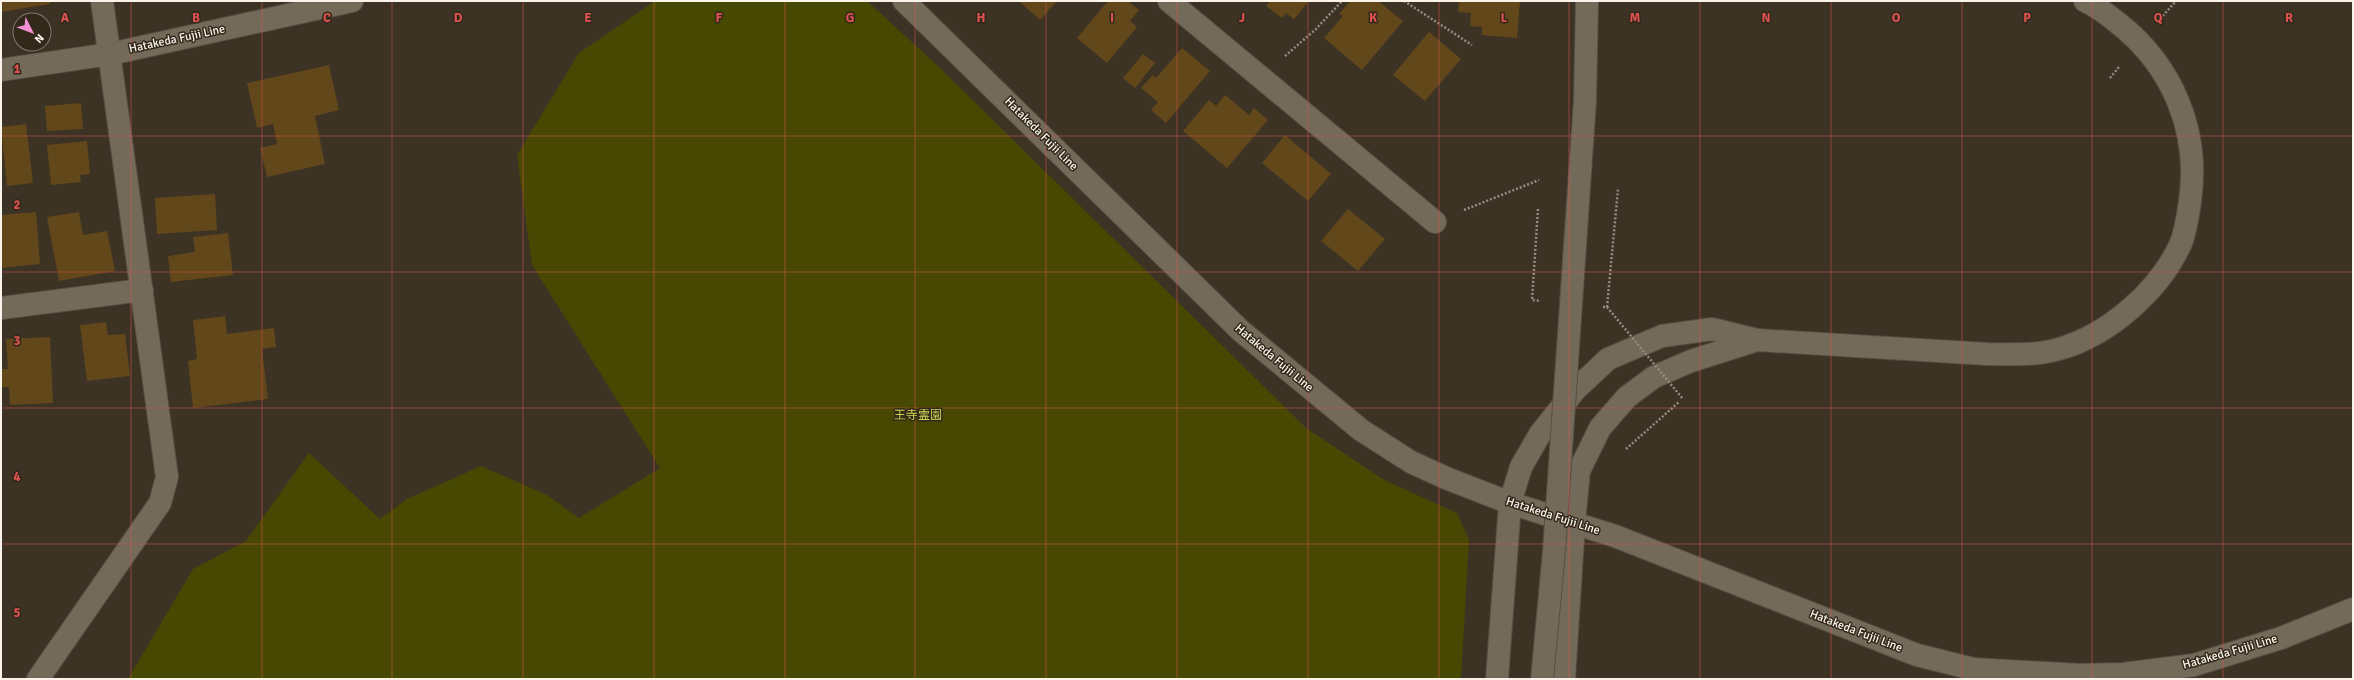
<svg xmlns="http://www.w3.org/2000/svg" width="2354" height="680" viewBox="0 0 2354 680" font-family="Signika,'Noto Sans JP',sans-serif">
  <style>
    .green { fill: #474902 }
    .building { fill: #614719 }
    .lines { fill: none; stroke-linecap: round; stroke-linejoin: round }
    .street-casing { stroke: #574e42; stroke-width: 24 }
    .secondary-casing { stroke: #574e42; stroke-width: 24 }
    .path { stroke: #948d81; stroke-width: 2.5; stroke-dasharray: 2 2; stroke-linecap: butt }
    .street { stroke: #746a5a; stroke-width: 22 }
    .secondary { stroke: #746a5a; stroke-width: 22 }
    .secondary-bridge-casing { stroke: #574e42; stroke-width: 24; stroke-linecap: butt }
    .path-bridge { stroke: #948d81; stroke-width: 2.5; stroke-dasharray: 2 2; stroke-linecap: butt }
    .secondary-bridge { stroke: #746a5a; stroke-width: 22 }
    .grid { fill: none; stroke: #dd514f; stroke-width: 1; stroke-opacity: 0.55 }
    .labels { text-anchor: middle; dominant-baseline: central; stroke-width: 3; stroke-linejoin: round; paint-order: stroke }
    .street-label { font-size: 12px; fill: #faf4eb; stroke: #32291b }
    .park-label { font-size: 12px; fill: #cdd254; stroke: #32291b }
    .grid-label { font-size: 13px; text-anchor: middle; font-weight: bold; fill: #dd514f; stroke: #32291b; stroke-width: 3; stroke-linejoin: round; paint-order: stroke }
  </style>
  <rect width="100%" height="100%" fill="#3c3325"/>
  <polygon class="green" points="655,1 867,1 938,66 1306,428 1384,480 1457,513 1469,540 1461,679 128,679 193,569 246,541 309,453 380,519 407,499 481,466 547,495 579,518 660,468 532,265 517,155 579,53"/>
  <g class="building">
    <polygon points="1,1 50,1 50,4 1,12"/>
    <polygon points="1019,1 1057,1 1040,20"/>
    <polygon points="1108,1 1128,1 1139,10 1130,21 1137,27 1107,63 1077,38"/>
    <polygon points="1270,1 1309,1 1294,19 1286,13 1282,18 1266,6"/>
    <polygon points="1350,1 1378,1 1403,21 1362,70 1324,38 1343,16 1339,14"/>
    <polygon points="1459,1 1520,1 1517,38 1482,35 1482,27 1470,26 1471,13 1458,12"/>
    <polygon points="1429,32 1461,59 1425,101 1393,75"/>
    <polygon points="1182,48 1210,71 1166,123 1151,110 1158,102 1141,88 1153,75 1156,78"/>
    <polygon points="1143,54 1155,63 1135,88 1123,78"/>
    <polygon points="329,65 339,110 315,116 325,164 267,177 260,148 277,144 273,124 257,128 247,83"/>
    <polygon points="1225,95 1249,115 1254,108 1268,120 1227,168 1183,131 1209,100 1216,106"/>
    <polygon points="81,103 83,129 47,131 45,106"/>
    <polygon points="26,124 33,183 7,186 1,127"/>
    <polygon points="1285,135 1331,174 1308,201 1262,163"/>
    <polygon points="87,141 90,174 80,175 81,182 51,185 47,145"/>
    <polygon points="215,194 217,230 157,234 155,198"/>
    <polygon points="1348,209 1385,239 1358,271 1321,241"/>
    <polygon points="36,212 40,264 1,268 1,215"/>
    <polygon points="79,212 83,235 107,231 115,271 59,281 47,217"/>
    <polygon points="228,233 233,275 171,282 168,256 195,252 193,237"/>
    <polygon points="225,316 227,334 274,328 276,347 262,349 268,399 193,408 188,361 197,359 193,320"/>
    <polygon points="106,322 108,335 125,334 130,376 87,381 80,325"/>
    <polygon points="50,337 53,403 10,405 9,387 2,387 1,374 1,369 8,369 6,339"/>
  </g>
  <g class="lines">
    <defs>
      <g id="street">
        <polyline points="1169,1 1435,222"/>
        <polyline points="1,308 142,290"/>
        <polyline points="38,679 160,503 167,477 102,1"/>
      </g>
      <g id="secondary">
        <polyline points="904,1 1241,331 1361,430 1411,462 1446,478 1510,503 1615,536 1917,655 1973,669 2080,675 2123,674 2194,665 2281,638 2353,609"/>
        <polyline points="1,70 110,54 352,1"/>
        <polyline points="1585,100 1587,1"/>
        <path d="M1497 679 1510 503 1521 467 1540 434 1575 390 1608 359 1662 336 1712 329 1757 340 1987 354C2010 354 2036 356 2059 349 2109 335 2160 290 2181 243 2186 230 2188 215 2190 201 2200 132 2173 66 2118 23 2108 15 2097 6 2085 1"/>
        <polyline points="1564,679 1574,522 1579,471 1600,428 1627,397 1654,377 1691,361 1757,340"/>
      </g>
    </defs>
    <use href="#street" class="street-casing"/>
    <use href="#secondary" class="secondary-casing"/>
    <g class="path">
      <polyline points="1404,1 1472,45"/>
      <polyline points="2160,19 2176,1"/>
      <polyline points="1285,56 1315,30 1342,1"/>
      <polyline points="2110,78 2119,67"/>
      <polyline points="1538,209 1532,300 1540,301"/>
      <polyline points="1464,210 1539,180"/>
      <polyline points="1603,307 1607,307 1618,189"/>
      <polyline points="1626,449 1679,402"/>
    </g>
    <use href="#street" class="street"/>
    <use href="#secondary" class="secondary"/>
    <defs>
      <polyline id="secondary-bridge" points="1542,679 1554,551 1585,100"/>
    </defs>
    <use href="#secondary-bridge" class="secondary-bridge-casing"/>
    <polyline class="path-bridge" points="1607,307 1683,399"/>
    <use href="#secondary-bridge" class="secondary-bridge"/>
  </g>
  <path class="grid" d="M131 1V679M262 1V679M392 1V679M523 1V679M654 1V679M785 1V679M915 1V679M1046 1V679M1177 1V679M1308 1V679M1439 1V679M1569 1V679M1700 1V679M1831 1V679M1962 1V679M2092 1V679M2223 1V679M1 136H2353M1 272H2353M1 408H2353M1 544H2353"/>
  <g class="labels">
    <g class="street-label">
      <text transform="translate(177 39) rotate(-12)">Hatakeda Fujii Line</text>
      <text transform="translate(1041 134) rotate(45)">Hatakeda Fujii Line</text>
      <text transform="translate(1274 358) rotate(40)">Hatakeda Fujii Line</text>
      <text transform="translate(1553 516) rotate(18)">Hatakeda Fujii Line</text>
      <text transform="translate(1856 631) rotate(21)">Hatakeda Fujii Line</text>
      <text transform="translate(2230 652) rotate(-16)">Hatakeda Fujii Line</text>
    </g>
    <g class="park-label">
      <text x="918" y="415">王寺霊園</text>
    </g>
  </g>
  <g class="grid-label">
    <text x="65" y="22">A</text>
    <text x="196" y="22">B</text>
    <text x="327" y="22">C</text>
    <text x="458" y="22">D</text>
    <text x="588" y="22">E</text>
    <text x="719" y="22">F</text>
    <text x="850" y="22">G</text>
    <text x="981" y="22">H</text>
    <text x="1112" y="22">I</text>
    <text x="1242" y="22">J</text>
    <text x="1373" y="22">K</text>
    <text x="1504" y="22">L</text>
    <text x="1635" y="22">M</text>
    <text x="1766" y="22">N</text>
    <text x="1896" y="22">O</text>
    <text x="2027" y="22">P</text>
    <text x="2158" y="22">Q</text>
    <text x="2289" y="22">R</text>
    <text x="17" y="73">1</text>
    <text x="17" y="209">2</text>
    <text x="17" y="345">3</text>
    <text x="17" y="481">4</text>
    <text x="17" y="617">5</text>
  </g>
  <rect width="2354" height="680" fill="none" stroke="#faf4eb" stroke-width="4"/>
  <g transform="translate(32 32) rotate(132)"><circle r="19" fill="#32291b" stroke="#827a6e"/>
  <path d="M0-3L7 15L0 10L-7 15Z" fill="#f391d5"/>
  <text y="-6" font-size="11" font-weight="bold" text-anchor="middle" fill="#faf4eb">N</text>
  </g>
</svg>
